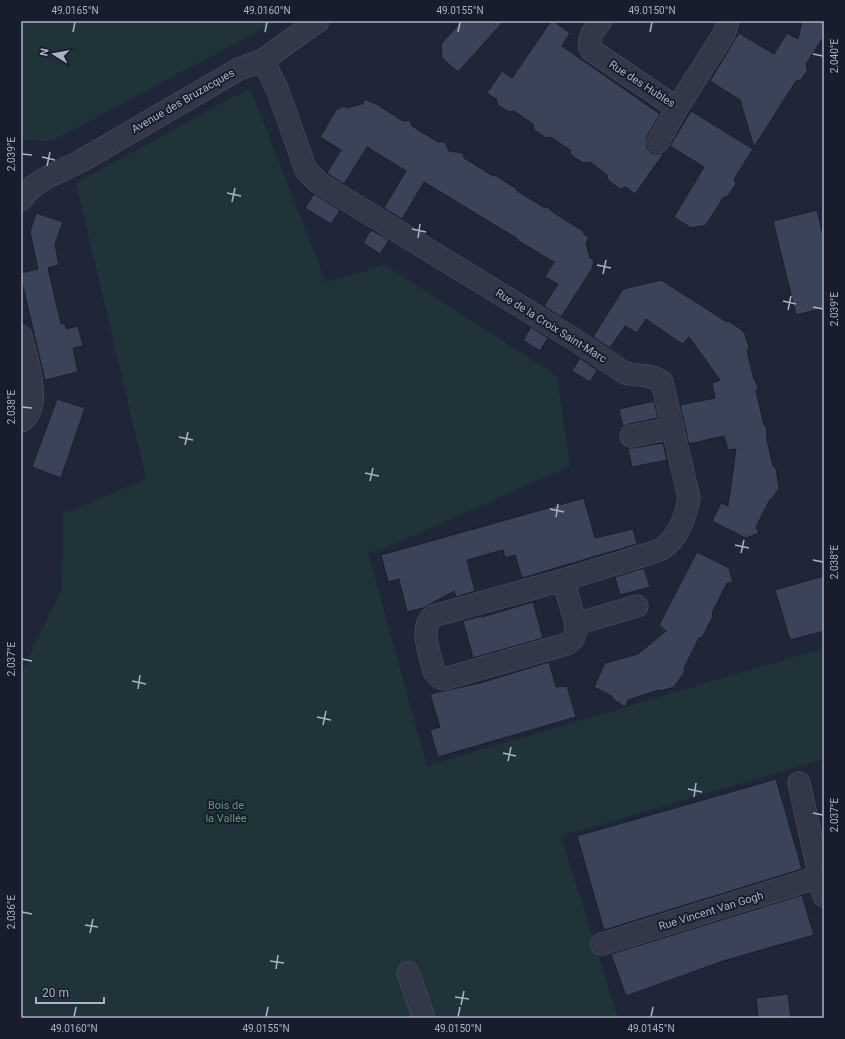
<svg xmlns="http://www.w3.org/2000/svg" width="845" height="1039" viewBox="0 0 845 1039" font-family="Roboto,sans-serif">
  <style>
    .green { fill: #203339 }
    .building { fill: #3a4358; stroke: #191f2f }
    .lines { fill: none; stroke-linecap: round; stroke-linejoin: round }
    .minor-casing { stroke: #4f5566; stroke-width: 23 }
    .minor { stroke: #323848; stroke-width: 22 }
    .ticks { fill: none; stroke: #abb2c5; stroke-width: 1.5 }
    .labels { text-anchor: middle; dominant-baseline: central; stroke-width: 4; stroke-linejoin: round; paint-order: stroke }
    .street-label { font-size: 11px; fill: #abb2c5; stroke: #171d2c }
    .park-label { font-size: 11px; fill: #629775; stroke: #171d2c }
    .neatline { fill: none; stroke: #abb2c5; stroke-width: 1.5 }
    .ticks-label { font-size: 10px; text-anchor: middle; fill: #abb2c5 }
  </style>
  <rect width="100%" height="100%" fill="#1e2638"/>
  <g class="green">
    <polygon points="21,21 277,21 52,141 21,140"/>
    <polygon points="250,88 326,282 385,265 557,376 570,466 388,547 368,553 427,766 824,648 824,759 561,836 618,1018 21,1018 21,673 62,589 63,514 146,479 76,183"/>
  </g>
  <g class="building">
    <polygon points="462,21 504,21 458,72 442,58 441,44"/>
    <polygon points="551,21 553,21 570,33 562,46 660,114 647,136 646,143 647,148 652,153 658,154 664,153 635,194 626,187 620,189 608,180 607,175 590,162 583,163 571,155 570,150 551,137 546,138 534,130 533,124 514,111 509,112 498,105 496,99 487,93 502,71 512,78"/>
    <polygon points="802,21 824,21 824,36 806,64 807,71 801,80 796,81 754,147 740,100 710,81 739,33 774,54 787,33 798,39"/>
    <polygon points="365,99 371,102 373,102 403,121 410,120 412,126 438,142 445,142 449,151 463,153 464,158 493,176 495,175 512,186 516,188 517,191 545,208 547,207 552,211 554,213 583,231 584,234 589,237 586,243 590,258 594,260 592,269 561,317 544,306 558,284 545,277 554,262 517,240 518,239 424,182 402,219 384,208 406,171 367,147 344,184 327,173 341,150 320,137 336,110 344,106 347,108 362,104"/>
    <polygon points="691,111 753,149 734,179 736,184 728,196 723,198 706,225 691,228 674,217 704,167 670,146"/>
    <polygon points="314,194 340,210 331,224 305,208"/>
    <polygon points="817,210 824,240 824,308 796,315 773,221"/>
    <polygon points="36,213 63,222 55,244 59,265 48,268 61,324 65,324 66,329 78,326 83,346 73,348 78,372 45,380 21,278 21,273 38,269 30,232"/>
    <polygon points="371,230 389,240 380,254 363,243"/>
    <polygon points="661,280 727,322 728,321 742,330 745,334 749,348 747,350 754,380 756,382 758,388 756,391 764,425 766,426 767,433 766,436 773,466 776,468 779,488 772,499 770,499 756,527 759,533 746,538 712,521 721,503 728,506 736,449 728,450 724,436 689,444 680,405 715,398 712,383 720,380 689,337 682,344 646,319 637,333 625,326 610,348 593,337 623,289"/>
    <polygon points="531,327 548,338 540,351 523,340"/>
    <polygon points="580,358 597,370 590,382 572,371"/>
    <polygon points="57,399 85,408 61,478 32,467"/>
    <polygon points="654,401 658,418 629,424 623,427 619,409"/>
    <polygon points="663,443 667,460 632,467 628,448 633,448"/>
    <polygon points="584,498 595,538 633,529 637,544 522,578 515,555 505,558 503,550 467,560 475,591 456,597 454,591 423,608 407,612 399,579 388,582 381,555"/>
    <polygon points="697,552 729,568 733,582 727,583 712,613 713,616 702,638 699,638 684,668 685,671 674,687 661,691 659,690 628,700 625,707 613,699 612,696 594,687 605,663 638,654 666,631 659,625"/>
    <polygon points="644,568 650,587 620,595 615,577"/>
    <polygon points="824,576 824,631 790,640 775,590"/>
    <polygon points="533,602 543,638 473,658 463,621 481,616 482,617"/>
    <polygon points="549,662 556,687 567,686 576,717 438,757 430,730 440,727 430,694 480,683"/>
    <polygon points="776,779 802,869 604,930 577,836"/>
    <polygon points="802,895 814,935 723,961 626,996 611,954"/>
    <polygon points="788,994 791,1018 758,1018 756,998"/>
  </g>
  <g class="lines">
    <defs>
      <g id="minor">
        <path d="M601 21C594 30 586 38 591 50L677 108 724 34 728 21"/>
        <path d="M263 60 278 91 306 170 319 183 572 338 625 373C637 376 652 374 662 382L689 498C686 516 678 538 663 548 659 550 655 552 651 553L563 580 433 616C419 628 430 655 434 671 437 676 439 678 444 679L567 644C575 640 576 633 576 624L563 580"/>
        <polyline points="658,142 677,108"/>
        <path d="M21 200C34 179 61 172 81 161 134 130 186 100 239 69L263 60 318 21"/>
        <path d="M21 336C26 356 44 408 21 421"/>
        <polyline points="631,436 673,428"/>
        <polyline points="576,624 637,606"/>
        <polyline points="799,783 824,896"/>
        <polyline points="602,944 819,877"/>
        <polyline points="408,973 424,1018"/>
      </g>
    </defs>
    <use href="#minor" class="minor-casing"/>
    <use href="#minor" class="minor"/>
  </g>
  <path class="ticks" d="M73 32 75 22M265 32 267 22M458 32 460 22M650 32 652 22M813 54 823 56M22 154 32 155M42 157 55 160M47 166 50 152M227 193 241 196M232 202 235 188M412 229 426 232M418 238 420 224M597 265 611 268M603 274 606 260M783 301 796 304M813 307 823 309M788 310 791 296M22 407 32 408M179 437 193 440M185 445 188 432M365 473 379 476M370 481 373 468M550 509 564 512M556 517 558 504M735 545 749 548M741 553 744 540M813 560 823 562M22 659 32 661M132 681 146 684M138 689 140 675M317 717 331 720M323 725 326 711M503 753 516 756M508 761 511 747M688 789 702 792M694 797 696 783M813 813 823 815M22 912 32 914M85 925 98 927M90 933 93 919M270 961 284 963M276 969 278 955M455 997 469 999M461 1005 464 991M74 1017 76 1007M266 1017 268 1007M458 1017 460 1007M651 1017 653 1007"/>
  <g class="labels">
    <g class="street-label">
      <text transform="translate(642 84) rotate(33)">Rue des Hubles</text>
      <text transform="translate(183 101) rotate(-30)">Avenue des Bruzacques</text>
      <text transform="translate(551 326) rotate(32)">Rue de la Croix Saint-Marc</text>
      <text transform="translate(711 911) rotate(-17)">Rue Vincent Van Gogh</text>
    </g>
    <g class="park-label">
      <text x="226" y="805">Bois de<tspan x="226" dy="13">la Vallée</tspan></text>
    </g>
  </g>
  <rect width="845" height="1039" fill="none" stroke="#171d2c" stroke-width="44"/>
  <g transform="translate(54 54) rotate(281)" stroke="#171d2c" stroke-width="3" paint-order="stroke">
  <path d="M0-3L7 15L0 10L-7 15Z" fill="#abb2c5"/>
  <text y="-6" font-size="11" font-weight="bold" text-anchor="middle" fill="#abb2c5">N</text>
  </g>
  <path d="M36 997v6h68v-6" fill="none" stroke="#abb2c5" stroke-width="2"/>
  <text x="42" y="997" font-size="12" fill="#abb2c5" stroke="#171d2c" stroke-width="3" paint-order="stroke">20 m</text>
  <rect x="22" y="22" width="801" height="995" class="neatline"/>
  <g class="ticks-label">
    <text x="75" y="14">49.0165°N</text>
    <text x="267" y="14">49.0160°N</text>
    <text x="460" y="14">49.0155°N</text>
    <text x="652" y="14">49.0150°N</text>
    <text transform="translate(834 56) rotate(-90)" y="4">2.040°E</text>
    <text transform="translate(11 154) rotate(-90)" y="4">2.039°E</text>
    <text transform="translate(834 309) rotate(-90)" y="4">2.039°E</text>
    <text transform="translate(11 407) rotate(-90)" y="4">2.038°E</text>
    <text transform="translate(834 562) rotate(-90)" y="4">2.038°E</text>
    <text transform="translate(11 659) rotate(-90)" y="4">2.037°E</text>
    <text transform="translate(834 815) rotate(-90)" y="4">2.037°E</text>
    <text transform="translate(11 912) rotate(-90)" y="4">2.036°E</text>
    <text x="74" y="1032">49.0160°N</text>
    <text x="266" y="1032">49.0155°N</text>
    <text x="458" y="1032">49.0150°N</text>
    <text x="651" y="1032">49.0145°N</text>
  </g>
</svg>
